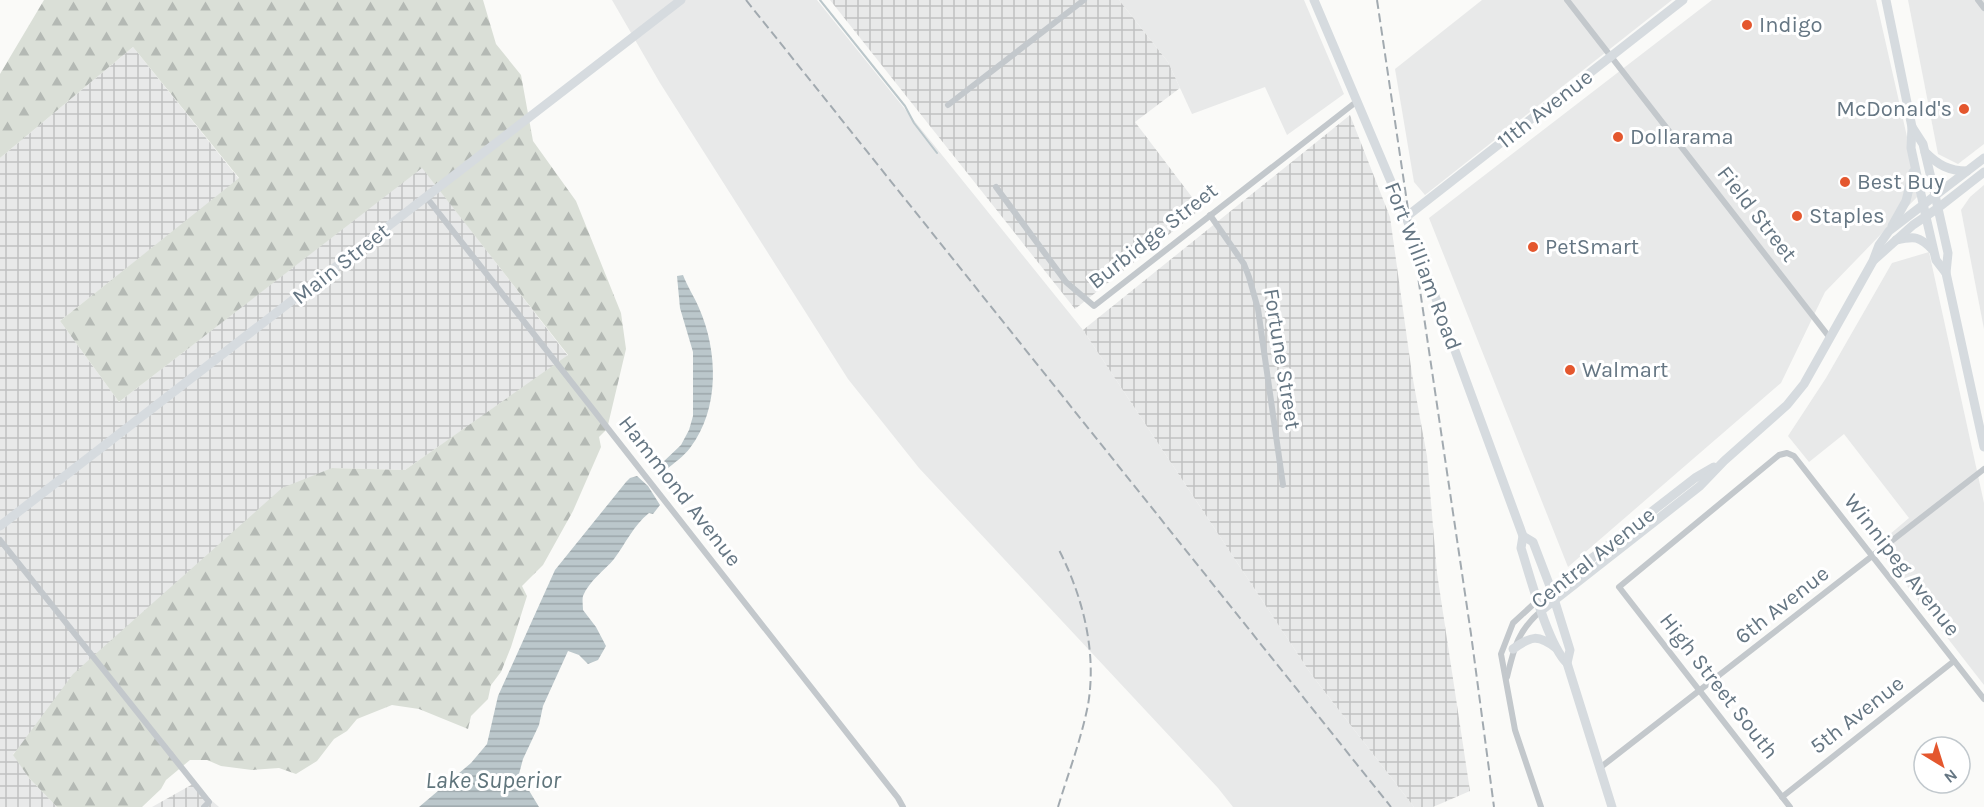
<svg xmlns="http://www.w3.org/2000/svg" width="1984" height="807" viewBox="0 0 1984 807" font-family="Karla,sans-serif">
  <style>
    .built { fill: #e8e9e9 }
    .industrial { fill: url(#industrial-grid) }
    .forest { fill: url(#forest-firs) }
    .water { fill: url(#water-rules) }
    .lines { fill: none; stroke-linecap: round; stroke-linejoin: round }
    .stream { stroke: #bbc7cb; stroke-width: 2 }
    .street { stroke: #c3c8cc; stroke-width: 6 }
    .secondary { stroke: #d6dbdf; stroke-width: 9 }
    .rail { stroke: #a2aab0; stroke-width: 2; stroke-dasharray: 9 4.5; stroke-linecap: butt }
    .poi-dot { fill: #e4572e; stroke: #fff; stroke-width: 2 }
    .labels { text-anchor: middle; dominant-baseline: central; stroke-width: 6; stroke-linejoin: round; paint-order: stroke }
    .poi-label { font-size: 22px; fill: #657683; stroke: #fff; text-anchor: start }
    .street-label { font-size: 22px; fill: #657683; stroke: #fff }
    .water-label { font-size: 24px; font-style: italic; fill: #60757c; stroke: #fff }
  </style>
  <defs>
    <pattern id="industrial-grid" width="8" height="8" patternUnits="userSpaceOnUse" patternTransform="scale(1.5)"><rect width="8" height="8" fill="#e8e9e9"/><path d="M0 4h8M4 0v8" fill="none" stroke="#c0c1c2"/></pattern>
    <pattern id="forest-firs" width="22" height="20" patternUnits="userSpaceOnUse" patternTransform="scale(1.5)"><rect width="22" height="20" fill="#dadfd7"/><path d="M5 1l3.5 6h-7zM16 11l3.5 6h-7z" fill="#b4b9b4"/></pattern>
    <pattern id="water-rules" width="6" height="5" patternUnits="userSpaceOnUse" patternTransform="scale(1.5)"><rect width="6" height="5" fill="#bbc7cb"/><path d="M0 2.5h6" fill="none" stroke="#9ca6aa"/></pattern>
  </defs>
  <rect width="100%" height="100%" fill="#fafaf8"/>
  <g class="built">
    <polygon points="612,0 817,0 1083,330 1311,674 1414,807 1233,807 1218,788 919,468 848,379 660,83"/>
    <polygon points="1119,0 1304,0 1344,94 1287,135 1265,87 1192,114 1168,62"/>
    <polygon points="1482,0 1672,0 1425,195 1414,182 1395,69"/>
    <polygon points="1712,0 1876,0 1920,194 1825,292 1781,383 1568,567 1429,218"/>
    <polygon points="1908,0 1984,0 1984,144 1958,164 1938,154"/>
    <polygon points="1984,185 1984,329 1961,210 1970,197"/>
    <polygon points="1929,252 1984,503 1984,685 1876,546 1909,518 1844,434 1809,462 1788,436 1826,378 1892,263"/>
  </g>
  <g class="industrial">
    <polygon points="830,0 1119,0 1168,62 1180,88 1135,122 1201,209 1075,309"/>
    <polygon points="133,47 239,179 60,321 119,402 422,167 568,356 405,470 332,468 13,754 29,778 57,807 0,807 0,158"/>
    <polygon points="1350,115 1390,217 1412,374 1427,456 1437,573 1470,791 1433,807 1414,807 1311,674 1083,330"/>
    <polygon points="193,784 219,807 152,807"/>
  </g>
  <polygon class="forest" points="44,0 483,0 496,44 521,75 533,141 576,201 621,313 626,349 607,429 599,437 601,447 573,511 543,565 522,586 527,596 511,647 501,672 491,685 488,699 471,716 468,729 419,709 392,705 357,719 347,731 334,739 317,761 296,774 279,768 252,770 221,766 207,760 190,760 166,780 161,789 142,807 57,807 29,778 13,755 73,674 282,488 332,468 405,470 568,355 422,168 119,402 60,321 239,178 133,47 0,158 0,74"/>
  <g class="water">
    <path d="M683 275C687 286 694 296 699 308 718 351 720 409 690 448 684 456 674 463 666 470L662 463 681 445 689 430 693 416V352L680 308 677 276Z"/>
    <path d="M637 476 648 486 660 505 653 514 649 513C633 526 626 543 614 559 605 570 589 581 583 596 582 599 583 606 583 610L596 627 606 646 598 660 588 664 579 655 568 651 543 706 539 725 523 759 519 774 539 807H419L471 763 487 744 498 696 555 570 626 482 630 478Z"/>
  </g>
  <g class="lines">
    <polyline class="stream" points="820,0 905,106 914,123 937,153"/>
    <g class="street">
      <polyline points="1567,0 1830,338"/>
      <polyline points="1978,0 1984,8"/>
      <polyline points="948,105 1084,0"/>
      <polyline points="996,187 1066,282 1094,306 1356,102"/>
      <polyline points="427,198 898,798 903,807"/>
      <polyline points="1210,215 1244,264 1249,277 1258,309 1283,485"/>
      <polyline points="0,540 209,802 204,807"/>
      <polyline points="1538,600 1513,623 1501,654 1515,730 1541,807"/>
      <path d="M1507 677C1514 648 1518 630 1542 610"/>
      <polyline points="1601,767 1984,469"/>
      <polyline points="1782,797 1954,661"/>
      <polyline points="1790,807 1619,587 1779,455 1787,453 1794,456 1984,699"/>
    </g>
    <g class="secondary">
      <path d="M1314 0 1406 217 1523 536 1521 548C1530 576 1548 645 1567 663L1612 807"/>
      <polyline points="1886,0 1912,127 1911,148 1926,217 1936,260 1946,273"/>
      <polyline points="1912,127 1923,144 1935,195 1948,253 1946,273 1984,447"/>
      <path d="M1925 152C1938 165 1949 171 1967 171"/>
      <polyline points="1406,217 1683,0"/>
      <polyline points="1892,226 1906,201 1913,172"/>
      <path d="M1896 240C1915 236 1919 236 1933 250"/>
      <polyline points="1874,260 1913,225 1938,208 1984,172"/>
      <polyline points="0,526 681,0"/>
      <polyline points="1523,536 1533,542 1551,589 1570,650 1567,663"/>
      <polyline points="1538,600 1695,478 1714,467"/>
      <polyline points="1542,610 1700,486 1724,461 1787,405 1804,384 1873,261 1879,245 1889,231 1984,158"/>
      <path d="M1513 649C1531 636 1538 634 1556 648"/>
    </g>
    <g class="rail">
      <polyline points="746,0 1391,807"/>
      <polyline points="1377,0 1471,634 1494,807"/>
      <path d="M1058 807C1068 774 1081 740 1088 705 1097 652 1083 597 1059 550"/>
    </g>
  </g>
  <g class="poi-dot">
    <circle cx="1747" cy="25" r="6"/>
    <circle cx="1964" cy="109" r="6"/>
    <circle cx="1618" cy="137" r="6"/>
    <circle cx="1845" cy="182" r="6"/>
    <circle cx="1797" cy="216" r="6"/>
    <circle cx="1533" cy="247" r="6"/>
    <circle cx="1570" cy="370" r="6"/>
  </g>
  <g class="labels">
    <g class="poi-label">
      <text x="1759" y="25">Indigo</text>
      <text x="1952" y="109" text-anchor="end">McDonald's</text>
      <text x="1630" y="137">Dollarama</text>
      <text x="1857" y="182">Best Buy</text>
      <text x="1809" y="216">Staples</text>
      <text x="1545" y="247">PetSmart</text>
      <text x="1582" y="370">Walmart</text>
    </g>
    <g class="street-label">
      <text transform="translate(1545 109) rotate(-38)">11th Avenue</text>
      <text transform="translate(1757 214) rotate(52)">Field Street</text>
      <text transform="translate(1153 236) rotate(-38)">Burbidge Street</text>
      <text transform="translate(341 264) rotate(-38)">Main Street</text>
      <text transform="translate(1423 266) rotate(69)">Fort William Road</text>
      <text transform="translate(1282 359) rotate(81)">Fortune Street</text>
      <text transform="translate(680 491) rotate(52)">Hammond Avenue</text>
      <text transform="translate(1593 558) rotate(-38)">Central Avenue</text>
      <text transform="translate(1902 565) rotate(52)">Winnipeg Avenue</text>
      <text transform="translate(1782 605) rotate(-38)">6th Avenue</text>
      <text transform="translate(1719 686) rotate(52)">High Street South</text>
      <text transform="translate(1857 715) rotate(-38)">5th Avenue</text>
    </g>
    <g class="water-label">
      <text x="493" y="780">Lake Superior</text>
    </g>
  </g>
  <g transform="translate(1942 765) rotate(142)"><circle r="28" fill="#ffffff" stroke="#c1c8cd" stroke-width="1.5"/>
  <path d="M0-4.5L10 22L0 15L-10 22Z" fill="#e4572e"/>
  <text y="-9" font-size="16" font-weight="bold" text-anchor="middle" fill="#657683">N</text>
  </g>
</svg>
